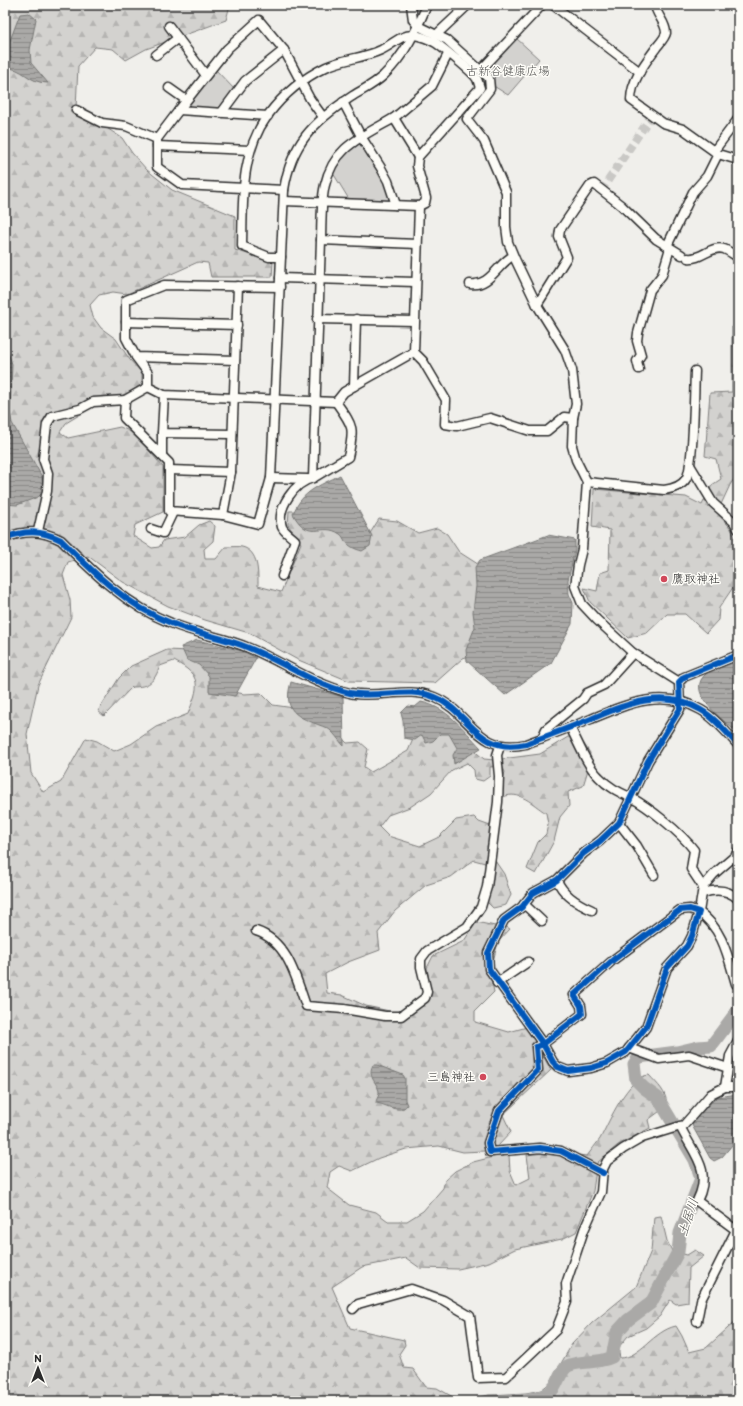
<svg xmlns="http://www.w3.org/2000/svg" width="743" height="1406" viewBox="0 0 743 1406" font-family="Itim,'Klee One',sans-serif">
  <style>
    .forest { fill: url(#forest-firs); stroke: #7f7e7d }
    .park { fill: #d3d2cf; stroke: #7f7e7d }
    .water { fill: url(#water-rules); stroke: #777775 }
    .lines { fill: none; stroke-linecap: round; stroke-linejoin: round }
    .river { stroke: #aaa9a7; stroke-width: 13 }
    .minor-tunnel { stroke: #c9c8c5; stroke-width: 8; stroke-dasharray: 8 4; stroke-linecap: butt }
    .minor-casing { stroke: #2b2b2b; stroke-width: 11 }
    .minor { stroke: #fdfcf7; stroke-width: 8 }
    .cycleway-casing { stroke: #fdfcf7; stroke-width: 8 }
    .cycleway { stroke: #0057b8; stroke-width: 6 }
    .poi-dot { fill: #d1495b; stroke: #fdfcf7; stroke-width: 1.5 }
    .labels { text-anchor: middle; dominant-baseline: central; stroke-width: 3; stroke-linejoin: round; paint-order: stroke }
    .park-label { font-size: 12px; fill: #555554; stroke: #fdfcf7 }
    .poi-label { font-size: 12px; fill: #2b2b2b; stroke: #fdfcf7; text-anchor: start }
    .water-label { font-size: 13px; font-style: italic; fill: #575756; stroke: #fdfcf7 }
  </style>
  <defs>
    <pattern id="forest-firs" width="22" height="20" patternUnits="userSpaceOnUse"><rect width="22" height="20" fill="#d3d2cf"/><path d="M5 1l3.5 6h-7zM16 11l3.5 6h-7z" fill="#b5b4b2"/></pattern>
    <pattern id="water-rules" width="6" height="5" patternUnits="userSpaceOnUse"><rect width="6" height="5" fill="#aaa9a7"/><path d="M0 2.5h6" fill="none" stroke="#8b8a88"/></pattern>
  </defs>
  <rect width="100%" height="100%" fill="#f0efeb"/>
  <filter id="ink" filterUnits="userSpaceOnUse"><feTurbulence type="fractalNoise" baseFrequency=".025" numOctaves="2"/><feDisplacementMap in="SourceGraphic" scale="8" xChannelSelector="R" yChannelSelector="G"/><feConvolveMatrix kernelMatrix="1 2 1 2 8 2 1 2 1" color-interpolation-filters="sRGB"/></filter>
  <g filter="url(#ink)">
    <g class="forest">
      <path d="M5 5H230L226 20 146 49 126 60 113 49 95 47 78 66 76 108 122 138 132 153 147 170 172 190 235 216V250L273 262 272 277H211L208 263 198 262 127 294 113 292 99 295 90 305 93 317 101 328 116 339 130 360 142 373V384L124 396 109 397 66 423 60 432 68 438 120 427 134 433 163 467V512L135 525 133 536 152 548 159 547 164 540 185 537 199 525 209 521 215 526 213 541 204 549 205 559H216L226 547C231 547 237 546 242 547 259 551 258 573 258 586L281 592 301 543 288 525 289 511H300L364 543 379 519 397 521 418 533 437 528 447 534 459 552 484 568 478 653 463 658 435 683 349 681 296 659 249 633 205 620 168 606 123 582 88 556 68 562 63 575 70 600 71 617 38 685 27 734 31 773 43 792 61 782 86 738 97 741 114 751 131 744 156 727 188 714C199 686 203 676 174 661L160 666C154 682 149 687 132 687L104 716 98 711 119 678 131 666 167 650 189 651 214 676 216 688 244 694 261 693 273 705 294 708 331 727 347 743 360 742 368 749 364 767 371 772 408 751 414 737 439 730 451 731 484 759 494 760 540 754 568 737 580 738 590 753 587 773 583 786 568 792 569 806 560 817 554 841 536 874 527 869 538 842 546 834 548 824 546 813C532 804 520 790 503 797L500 788 505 772 502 766 490 767V776L483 781 475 779 474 770 467 763 452 770 431 793 410 807 388 815 379 827 388 836 420 846 439 837 456 820 474 817 479 822 493 827 489 852 504 874 511 895 506 905 493 908 486 901 493 879 485 863 474 860 451 877 426 885 395 911 378 933 380 950 348 962 325 974 327 993 342 995 366 1006 408 1015 431 993 427 968 433 956 464 941 476 922 495 926 504 925 510 929 498 942 490 973 494 992 475 1011V1022L509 1032 527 1027 551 1070 503 1115 511 1132 498 1146 484 1151 463 1152 439 1146 406 1149 379 1158 352 1171 339 1166 330 1172 327 1188 349 1205 376 1212 388 1221H407L423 1211 443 1188 445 1180 455 1171 473 1162 501 1155H509L510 1171 516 1185 530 1178 527 1155 551 1152 587 1156C591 1150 596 1145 600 1139 609 1122 628 1076 649 1075 658 1085 667 1092 667 1106L648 1120 650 1128 618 1145 597 1163 593 1191 576 1232 562 1239 515 1249 489 1262 458 1269 420 1268 406 1258 362 1267 332 1287 350 1328 404 1340 405 1345 399 1354 404 1368 413 1369 426 1387 437 1388 460 1401H5Z"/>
      <polygon points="732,327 738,327 738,473 730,485 717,513 730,527 738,543 738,580 719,608 718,620 706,633 685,614 667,614 647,633 628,638 590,602 584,588 597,591 600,573 609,570 610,530 592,527 594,489 686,497 702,505 712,485 721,479 716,459 705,456 710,393 732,392"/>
      <path d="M661 1216 667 1241 672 1251 687 1255 695 1250 704 1256 689 1268 688 1302 676 1304 670 1300 660 1316 646 1328 628 1336 618 1348 620 1358C640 1358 653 1331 676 1326L682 1336 689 1352 706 1348 738 1319V1401H465L489 1395 526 1393 541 1390 550 1383 572 1344 592 1323 636 1287 651 1251 654 1217Z"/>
    </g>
    <g class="park">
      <polygon points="516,38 539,59 508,95 492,85 485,70"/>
      <polygon points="214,68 236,91 220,110 188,107 187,104"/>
      <path d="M362 142 384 178 393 202 350 201 333 173C339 158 348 151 362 142Z"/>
    </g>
    <g class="water">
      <path d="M29 13 36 19 30 50 31 63 48 83C27 83 24 67 5 68V46L9 43 20 14Z"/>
      <polygon points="5,344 12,364 10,412 12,423 42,477 43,488 42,493 38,497 17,505 5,504"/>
      <path d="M340 475 372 536 370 546 362 551C355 549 350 547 345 541 344 539 342 535 340 534 321 521 310 544 293 514 302 491 319 486 340 475Z"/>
      <polygon points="548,535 575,540 575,550 568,580 569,594 573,603 572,624 551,663 505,695 467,661 466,650 475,627 473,612 476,586 475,567 480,560"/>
      <polygon points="197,640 243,651 256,658 235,696 209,692 209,676 199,665 187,660 181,647"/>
      <path d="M738 658V731L733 729C720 717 684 691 707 673 716 667 728 663 738 658Z"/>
      <path d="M291 682 343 697 344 746C339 741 333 731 327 728 302 718 281 715 291 682Z"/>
      <path d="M421 702C447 707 463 729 481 748L454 764 453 755 457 748 449 734H440L433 741 426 743 422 735 415 740 404 738 403 721 401 713 408 706 415 707Z"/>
      <path d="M373 1065H377L403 1075 405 1078V1100L407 1105C400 1115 386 1104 376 1103 376 1099 378 1098 379 1094 380 1084 366 1078 373 1065Z"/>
      <polygon points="738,1094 738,1138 722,1157 714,1161 710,1158 694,1129 692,1125 693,1120 717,1097"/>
    </g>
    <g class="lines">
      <path class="river" d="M489 1401C505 1401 545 1402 554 1388 559 1381 561 1368 570 1365 584 1360 598 1364 612 1357L617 1332 628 1320 651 1303 678 1252 680 1233 701 1178 695 1160 658 1098 644 1088 636 1080 634 1064 639 1057 677 1052 698 1047 711 1046 738 1010"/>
      <polyline class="minor-tunnel" points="601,191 652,115"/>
      <defs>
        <g id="minor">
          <polyline points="411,5 413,20 418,26 447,40 489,78 490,89 467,119 484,141 506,192 506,227 508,242 515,259 537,305 565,350 572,370 576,404 573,418 572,446 576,460 587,482 582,549 578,565 575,586 582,604 597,620 633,653 679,682"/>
          <polyline points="553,5 640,72"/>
          <path d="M655 5C656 15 666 22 666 33 665 38 659 44 656 48 645 63 631 81 631 100L663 123 683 129 718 154 738 160"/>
          <polyline points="731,5 738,10"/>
          <polyline points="169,26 205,74"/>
          <polyline points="436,35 468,5"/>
          <polyline points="156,55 178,38"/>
          <polyline points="481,70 542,5"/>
          <polyline points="169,88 186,100"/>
          <polyline points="343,102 362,138 381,168 388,181 396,205"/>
          <polyline points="76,110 102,123 126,126 157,139"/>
          <polyline points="179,110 157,139 157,167 182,185 284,190"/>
          <polyline points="222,112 245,81 284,50 310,99 323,117"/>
          <polyline points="268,116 179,110 227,49 259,20 284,50"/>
          <path d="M394 118C379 127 359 136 345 149 319 173 322 208 321 240L417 244"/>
          <polyline points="157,146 250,150"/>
          <polyline points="714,151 738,119"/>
          <polyline points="418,157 394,118 432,86 448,54"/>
          <polyline points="419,206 414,352 423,361 446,400 445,424 457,426 490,418 530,431 547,431 564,417 573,418"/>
          <polyline points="667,246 693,192 707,176 718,154"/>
          <path d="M281 257H269L242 246C243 201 240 153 268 115 283 95 303 78 326 67 343 59 364 58 381 50 392 45 400 35 413 35 419 35 431 40 436 43 443 48 474 73 477 79 478 81 479 85 480 88L418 157 417 166 426 198 425 203 419 206 284 201"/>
          <path d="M688 258C701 260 711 245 724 249 729 251 734 255 738 257"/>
          <polyline points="280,278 415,282"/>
          <path d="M470 284C490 287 498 263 513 256"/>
          <polyline points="537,305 567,257 559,237 560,230 590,186 594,184 622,206 656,239 682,255"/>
          <polyline points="317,319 414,321"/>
          <polyline points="126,322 237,325"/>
          <polyline points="136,357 148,373 148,387 164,395 336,402 344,392 354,386 414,352"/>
          <polyline points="235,360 136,357 126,338 126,300 164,285 280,287"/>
          <polyline points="639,369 637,361 641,355 637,341 638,333 650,290 662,275 670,248"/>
          <polyline points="354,386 356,319"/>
          <polyline points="164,395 162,433 232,434"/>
          <path d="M125 400 124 418 169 463V511L223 515 258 524 271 478 284 190C291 144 313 122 351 97 362 90 375 84 384 75 405 55 416 31 427 5"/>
          <polyline points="162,455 162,433"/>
          <polyline points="690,465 713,503 734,522 738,529"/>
          <polyline points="169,470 231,472 238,286"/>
          <polyline points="271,478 307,479"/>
          <polyline points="313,478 321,240"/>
          <path d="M587 482 664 490C671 489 681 487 686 479 694 466 694 391 695 371"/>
          <polyline points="223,515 231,472"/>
          <polyline points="151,529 163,533 173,512"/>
          <polyline points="38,531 47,491 48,473 43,459 47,424 52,416 80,409 93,402 125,400 148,387"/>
          <path d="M5 538C25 530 41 530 61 540 94 573 127 606 171 623 196 634 223 637 249 648 283 662 313 684 350 693 378 699 408 686 434 697 471 712 476 755 526 744 547 736 569 728 591 719 627 704 663 688 701 710 715 718 727 733 738 745"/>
          <path d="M282 576 295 540C291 536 284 532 282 527 276 508 295 482 313 478L348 457C355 427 353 426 336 402"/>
          <path d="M570 727C579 744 586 764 599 777 608 787 619 792 630 797 649 807 681 833 694 850L691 869 703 887 699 912C723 929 728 957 736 984L738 985"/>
          <polyline points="542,738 546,729 583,699 587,693 604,685 633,653"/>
          <polyline points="619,823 637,846 654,875"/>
          <path d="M557 880C563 895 578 904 592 910"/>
          <polyline points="703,887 714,874 735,856 738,851"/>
          <path d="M703 893C715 889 728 889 738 899"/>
          <polyline points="524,904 542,921"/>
          <path d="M256 931C287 941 296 977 306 1006L344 1009 385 1016H401L425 998 427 992 421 967V959L427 951 467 927 481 907 487 887 498 802 499 776 497 755 500 746"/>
          <polyline points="497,983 528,962"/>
          <polyline points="629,1048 659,1059 689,1055 728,1068"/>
          <polyline points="725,1087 730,1056 738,1041"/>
          <path d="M680 1126C693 1154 713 1169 697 1201L736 1230 738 1228"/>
          <polyline points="603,1173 561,1151 540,1148 490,1152 488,1143 499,1111 538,1070 536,1047 543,1044 553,1062 558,1067 568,1071 591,1068 607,1063 626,1052 646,1027 667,968 687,946 692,936 699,912 690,909 680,910 613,960 574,995 581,1006 582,1014 543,1044 489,969 488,953 504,920 522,907 533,893 557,880 584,853 600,841 619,823 648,761 680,709 679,682 684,677 738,655"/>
          <polyline points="353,1309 358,1304 411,1289 443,1300 470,1316 478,1378 506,1377 556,1330 567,1302 566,1284 584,1230 601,1192 603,1169 607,1161 623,1149 642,1138 684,1125 711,1094 725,1087 738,1087"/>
          <polyline points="697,1321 701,1300 736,1230"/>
        </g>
      </defs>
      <use href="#minor" class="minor-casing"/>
      <use href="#minor" class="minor"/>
      <defs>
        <g id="cycleway">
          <path d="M5 538C25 530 41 530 61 540 94 573 127 606 171 623 196 634 223 637 249 648 283 662 313 684 350 693 378 699 408 686 434 697 471 712 476 755 526 744 547 736 569 728 591 719 627 704 663 688 701 710 715 718 727 733 738 745"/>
          <polyline points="603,1173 561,1151 540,1148 490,1152 488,1143 499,1111 538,1070 536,1047 543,1044 553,1062 558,1067 568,1071 591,1068 607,1063 626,1052 646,1027 667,968 687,946 692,936 699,912 690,909 680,910 613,960 574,995 581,1006 582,1014 543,1044 489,969 488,953 504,920 522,907 533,893 557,880 584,853 600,841 619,823 648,761 680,709 679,682 684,677 738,655"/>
        </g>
      </defs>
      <use href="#cycleway" class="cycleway-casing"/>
      <use href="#cycleway" class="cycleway"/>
    </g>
  </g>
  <g class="poi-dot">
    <circle cx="664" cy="579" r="4"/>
    <circle cx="483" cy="1077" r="4"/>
  </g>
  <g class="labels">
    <g class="park-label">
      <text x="508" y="71">古新谷健康広場</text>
    </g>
    <g class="poi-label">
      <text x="672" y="579">鷹取神社</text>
      <text x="475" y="1077" text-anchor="end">三島神社</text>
    </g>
    <g class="water-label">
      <text transform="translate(688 1217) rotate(-72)">土居川</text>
    </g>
  </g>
  <rect width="743" height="1406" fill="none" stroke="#fdfcf7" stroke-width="20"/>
  <rect x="10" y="10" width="723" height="1386" fill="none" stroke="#2b2b2b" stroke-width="1.5" filter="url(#ink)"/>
  <g transform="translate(38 1368)" stroke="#fdfcf7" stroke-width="3" paint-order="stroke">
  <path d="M0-3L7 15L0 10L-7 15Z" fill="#2b2b2b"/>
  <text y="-6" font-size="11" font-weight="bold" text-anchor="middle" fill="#2b2b2b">N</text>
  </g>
</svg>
